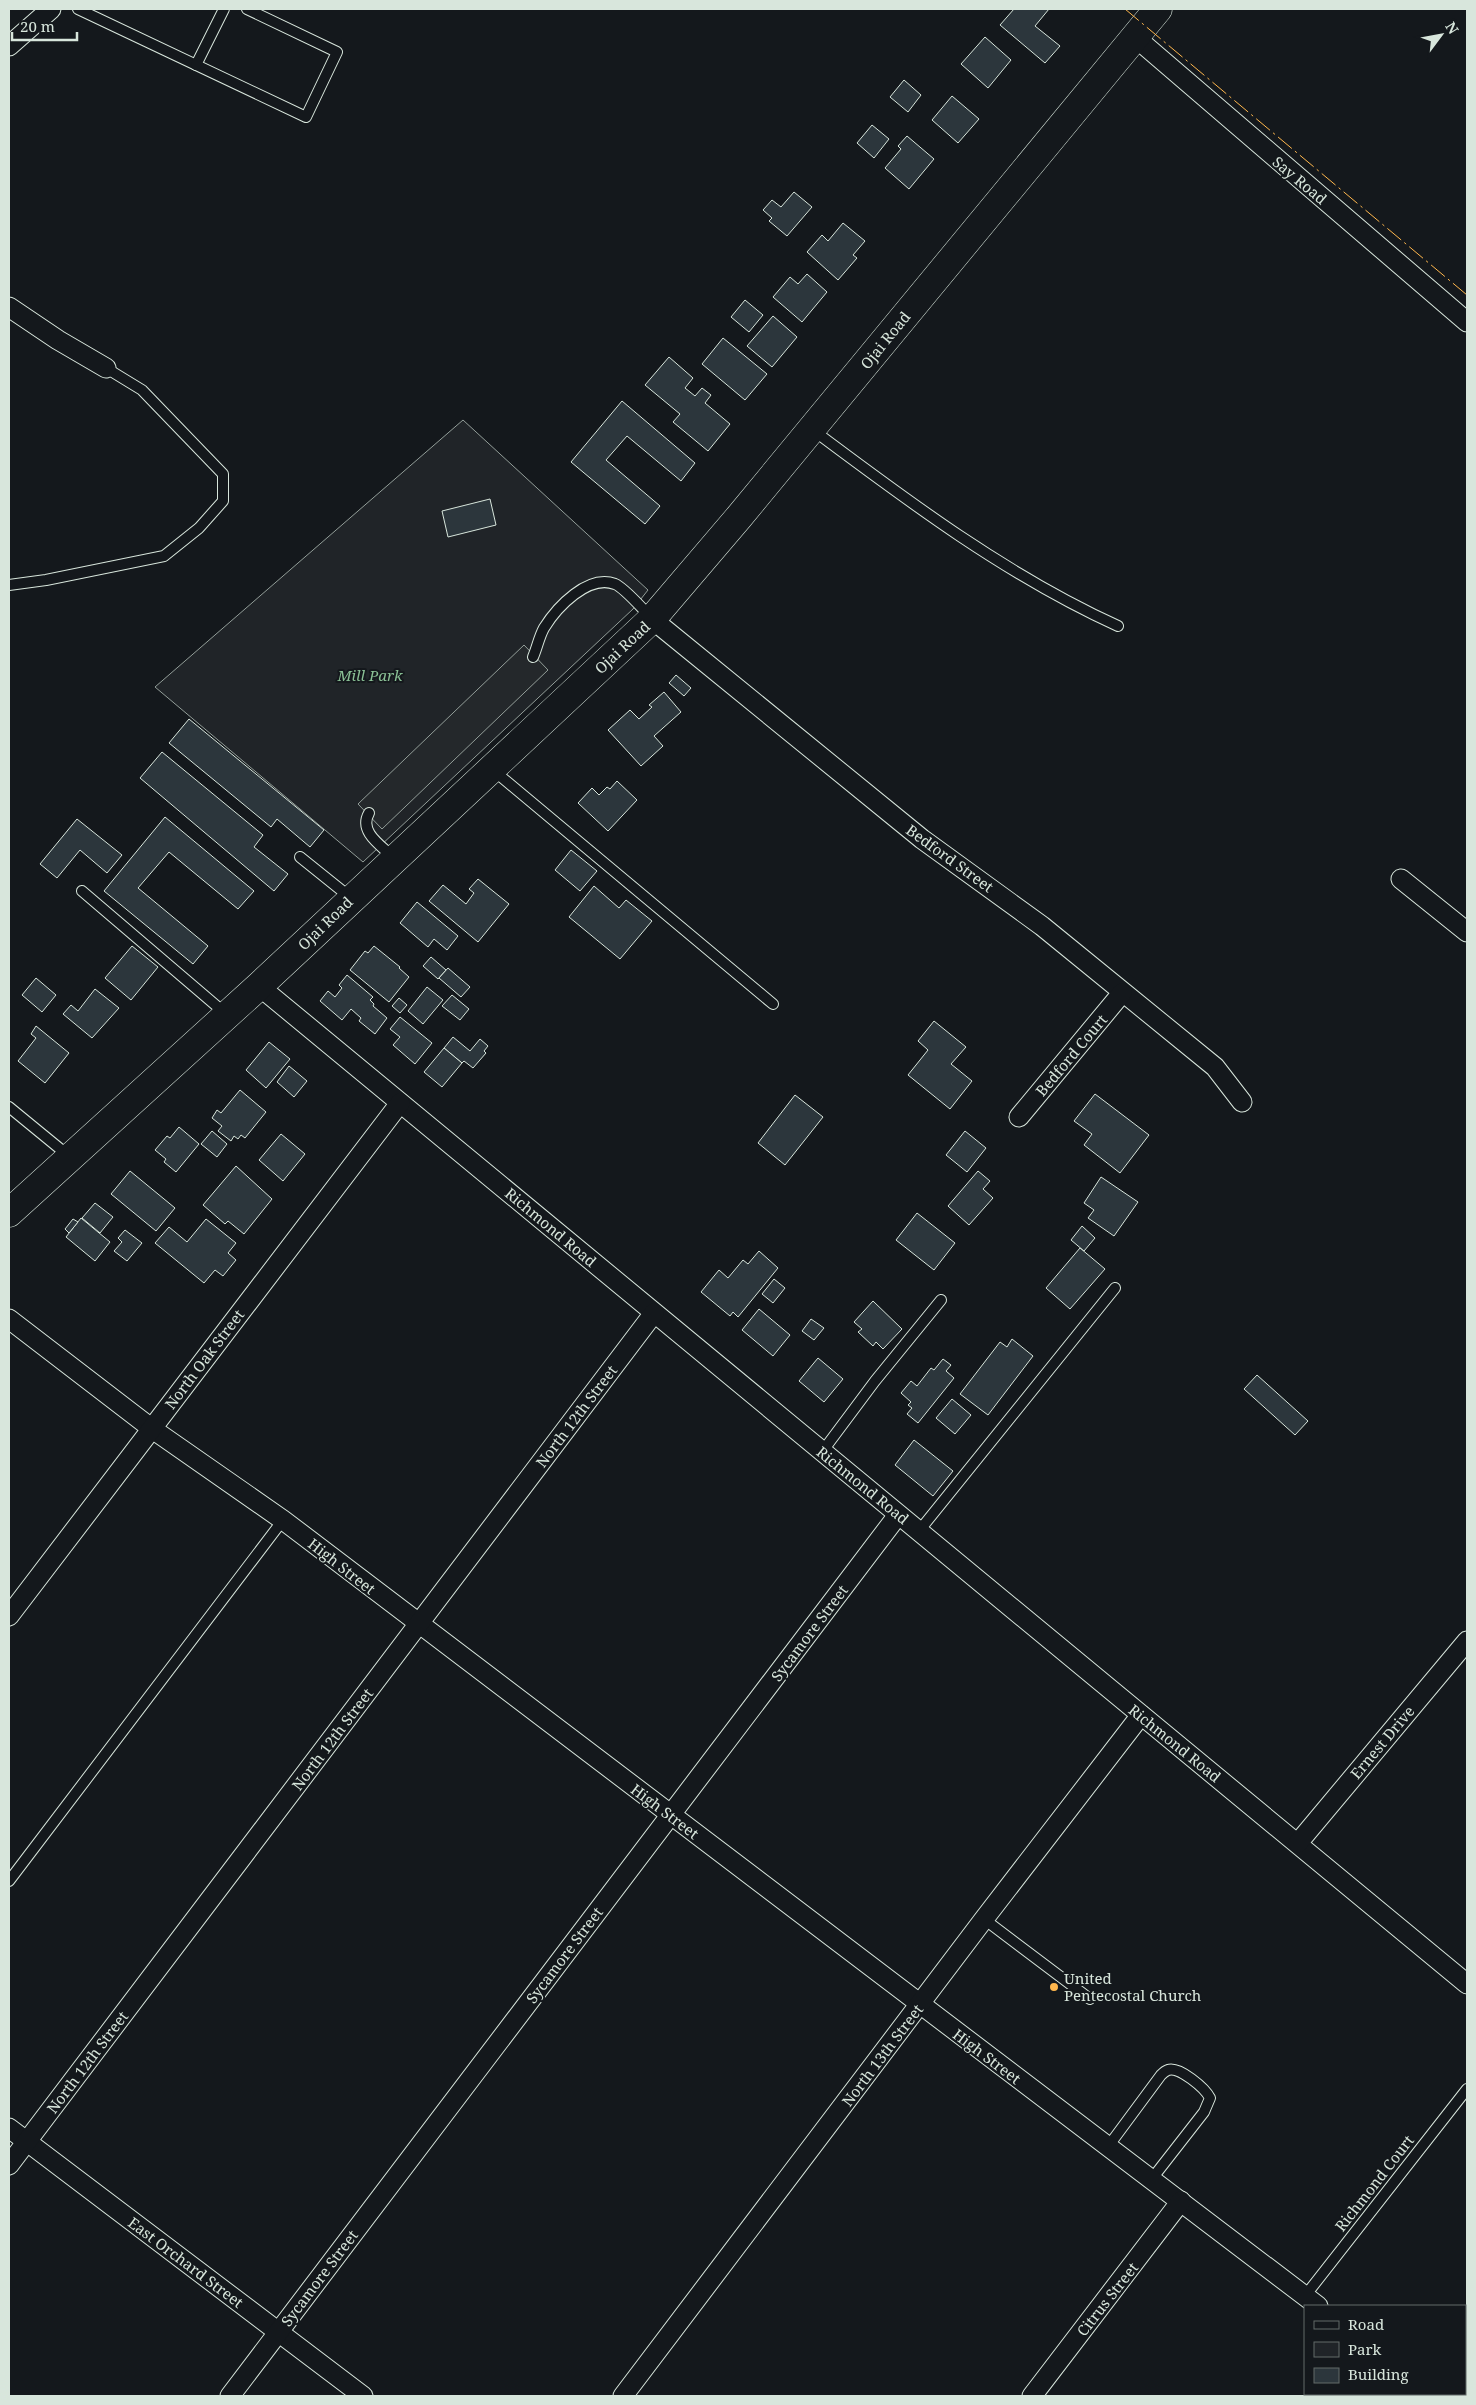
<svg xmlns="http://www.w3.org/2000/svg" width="1476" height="2405" viewBox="0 0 1476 2405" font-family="'Noto Serif',serif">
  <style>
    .green { fill: #202428; stroke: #939e99 }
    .parking { fill: #24282b; stroke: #939e99 }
    .building { fill: #2c363c; stroke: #d8e6dc }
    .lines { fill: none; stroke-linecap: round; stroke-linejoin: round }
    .lane-casing { stroke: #d8e6dc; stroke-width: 12 }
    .street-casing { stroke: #d8e6dc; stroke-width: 21 }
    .primary-casing { stroke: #d8e6dc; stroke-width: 29 }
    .lane { stroke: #14181c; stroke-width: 10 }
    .street { stroke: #14181c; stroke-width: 19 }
    .primary { stroke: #14181c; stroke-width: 28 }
    .power { stroke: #ffb74d; stroke-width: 1; stroke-dasharray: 18 4 2.5 4; stroke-linecap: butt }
    .poi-dot { fill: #ffb74d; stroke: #14181c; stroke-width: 2 }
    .labels { text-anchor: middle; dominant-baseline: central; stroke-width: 4; stroke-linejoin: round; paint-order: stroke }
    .street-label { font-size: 15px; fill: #d8e6dc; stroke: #14181c }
    .park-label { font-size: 15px; font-style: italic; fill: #8ac095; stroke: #14181c }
    .poi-label { font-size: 15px; fill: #d8e6dc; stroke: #14181c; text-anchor: start }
  </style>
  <rect width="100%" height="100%" fill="#14181c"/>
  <polygon class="green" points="463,420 648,590 633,609 363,862 155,687"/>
  <polygon class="parking" points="524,645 548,670 382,829 358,804"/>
  <g class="building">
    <polygon points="1014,9 1049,9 1035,26 1060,46 1045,63 1000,25"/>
    <polygon points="985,37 1011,60 988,88 961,64"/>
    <polygon points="904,80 921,95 908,112 890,97"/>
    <polygon points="952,96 979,119 958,143 932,120"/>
    <polygon points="872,125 889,139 874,158 857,143"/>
    <polygon points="907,136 934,159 909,189 885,168 901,149 898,146"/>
    <polygon points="794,192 812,207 787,236 769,221 772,218 763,210 772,200 781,207"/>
    <polygon points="843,223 865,241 853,255 857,258 838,280 807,252 822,235 828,241"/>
    <polygon points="807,274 827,292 802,322 773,297 790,277 798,284"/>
    <polygon points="745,300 763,315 749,332 731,317"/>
    <polygon points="773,316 797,337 772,367 747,346"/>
    <polygon points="723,338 767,374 745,400 702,364"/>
    <polygon points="669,357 693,378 685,388 695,396 702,388 711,395 705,403 730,424 708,451 673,422 680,414 645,385"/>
    <polygon points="622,401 695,463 681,481 627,436 606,460 660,506 645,524 571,462"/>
    <polygon points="490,499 496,525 448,537 442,511"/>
    <polygon points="676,675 691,688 684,696 669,683"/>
    <polygon points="664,692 681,712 654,736 663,746 641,766 608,730 630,710 639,719 652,707 649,705"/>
    <polygon points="189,719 324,830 310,847 277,819 271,827 169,743"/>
    <polygon points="162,752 263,835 254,847 288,874 274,891 140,778"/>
    <polygon points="617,781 637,800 608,831 578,803 592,788 599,795 607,787 610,789"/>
    <polygon points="165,817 254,891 238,909 169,852 138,888 208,946 193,964 104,891"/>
    <polygon points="77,819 122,855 107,873 80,850 57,878 40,864"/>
    <polygon points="571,850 597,871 580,891 555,870"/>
    <polygon points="478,879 509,904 478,942 429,901 443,885 466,904 474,893 469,889"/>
    <polygon points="594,886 619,908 626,900 652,921 620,959 569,917"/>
    <polygon points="417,902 458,936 447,950 434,939 428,947 400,923"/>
    <polygon points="132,946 158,967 131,1000 105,978"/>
    <polygon points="374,946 400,967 399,968 409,977 389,1002 350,970 365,951 368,953"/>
    <polygon points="431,957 446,970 438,979 423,966"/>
    <polygon points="448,968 470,987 461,997 439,978"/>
    <polygon points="347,975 373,997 370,1000 374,1004 373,1006 387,1018 375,1034 359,1021 361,1018 351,1009 342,1020 320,1001 328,991 335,997 342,988 339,985"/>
    <polygon points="36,978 56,995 42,1012 22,995"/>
    <polygon points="427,987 443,1000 423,1024 408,1011"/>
    <polygon points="95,989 119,1008 92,1038 63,1014 71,1005 78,1011"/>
    <polygon points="452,995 469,1009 460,1020 442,1006"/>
    <polygon points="399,998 407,1005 400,1013 392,1006"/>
    <polygon points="400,1017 432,1043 415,1064 393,1045 400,1037 390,1029"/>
    <polygon points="934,1021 966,1047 951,1064 972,1081 950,1109 908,1075 928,1050 918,1041"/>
    <polygon points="36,1026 69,1053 45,1083 18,1061 36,1038 31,1034"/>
    <polygon points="453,1037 470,1051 480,1039 488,1046 484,1051 486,1053 473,1068 464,1061 462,1063 444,1048"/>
    <polygon points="269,1042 290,1059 266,1088 246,1070"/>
    <polygon points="444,1048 462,1063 442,1087 424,1072"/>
    <polygon points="289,1066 307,1081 294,1097 277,1082"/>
    <polygon points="240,1090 266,1112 245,1138 241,1135 238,1139 234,1136 231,1141 218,1131 222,1126 212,1118 217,1110 221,1113"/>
    <polygon points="1095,1094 1149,1135 1120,1173 1084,1145 1092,1134 1074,1121"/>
    <polygon points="795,1095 823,1117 785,1165 758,1143"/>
    <polygon points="179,1127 199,1144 176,1172 164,1162 166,1159 155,1150 167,1136 170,1138"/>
    <polygon points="212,1131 227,1144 217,1157 201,1144"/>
    <polygon points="965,1131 986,1148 967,1172 946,1155"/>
    <polygon points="281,1134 305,1154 283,1181 259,1160"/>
    <polygon points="236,1166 272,1199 244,1234 228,1221 225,1224 203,1205"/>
    <polygon points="130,1171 175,1208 156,1231 111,1194"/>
    <polygon points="978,1171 990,1181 983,1189 993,1198 969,1225 948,1206"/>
    <polygon points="1101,1177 1138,1202 1114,1236 1088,1218 1094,1210 1084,1203"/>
    <polygon points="95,1203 113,1217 100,1233 82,1218"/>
    <polygon points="917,1213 955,1243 934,1270 896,1240"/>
    <polygon points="81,1218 110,1242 95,1261 66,1237"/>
    <polygon points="73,1219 78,1222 69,1233 65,1229"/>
    <polygon points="206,1219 236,1243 228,1253 236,1260 223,1276 215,1270 204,1283 155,1243 169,1227 187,1242"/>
    <polygon points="1082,1226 1095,1238 1084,1251 1071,1240"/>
    <polygon points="125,1230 142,1243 127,1261 114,1251 122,1242 118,1238"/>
    <polygon points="1080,1248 1105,1269 1070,1309 1046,1288"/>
    <polygon points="759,1251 778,1268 738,1317 733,1312 730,1316 701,1292 719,1270 728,1278 743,1260 748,1264"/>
    <polygon points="774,1279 785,1288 773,1303 762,1294"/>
    <polygon points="873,1301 902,1329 883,1349 876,1342 873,1346 858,1332 862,1329 854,1322"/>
    <polygon points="759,1309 790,1335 773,1356 742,1330"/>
    <polygon points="811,1319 824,1328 814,1340 802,1331"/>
    <polygon points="1012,1339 1033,1356 988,1415 960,1394 1000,1342 1007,1347"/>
    <polygon points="818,1358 843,1379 824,1402 799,1381"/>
    <polygon points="943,1359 951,1365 946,1371 954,1378 918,1423 907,1414 912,1408 908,1405 911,1402 901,1393 911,1381 917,1386 931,1368 934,1370"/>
    <polygon points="1257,1375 1308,1421 1295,1435 1244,1389"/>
    <polygon points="952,1399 971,1415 955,1434 936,1418"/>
    <polygon points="914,1440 953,1471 933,1496 895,1465"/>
  </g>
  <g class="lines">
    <defs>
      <g id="lane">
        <polyline points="78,9 306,117 337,52 247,9"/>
        <polyline points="196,65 224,9"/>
        <path d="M813 430C909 502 1008 576 1118 626"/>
        <polyline points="9,585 46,580 164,556 199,528 223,501 223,474 142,390 106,368"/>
        <path d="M533 657C537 648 539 637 544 628 557 607 588 574 615 584 625 588 643 610 652 618"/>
        <polyline points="493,770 773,1004"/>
        <path d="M369 813C358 832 382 846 394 858"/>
        <polyline points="300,857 351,898"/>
        <polyline points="82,891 226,1014"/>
        <polyline points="9,1107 70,1157"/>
        <polyline points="822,1452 875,1381 941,1300"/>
        <polyline points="919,1531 1115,1288"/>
        <polyline points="9,1881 283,1520"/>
        <polyline points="984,1919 1090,1999"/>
        <path d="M1107 2148 1161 2075C1163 2073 1165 2071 1168 2070 1179 2066 1205 2088 1210 2098L1204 2112 1151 2180"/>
        <polyline points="1305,2296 1467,2089"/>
      </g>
      <g id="street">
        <polyline points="1135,37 1467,322"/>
        <polyline points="9,46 51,9"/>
        <polyline points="9,307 58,340 106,368"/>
        <polyline points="652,619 922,839 1042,926 1215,1067 1242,1102"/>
        <polyline points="1401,879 1467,932"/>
        <polyline points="259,986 1467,1984"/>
        <polyline points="1019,1117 1122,993"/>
        <polyline points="9,1319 151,1428 283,1520 1318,2306"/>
        <polyline points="9,1616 400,1103"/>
        <polyline points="1298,1843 1467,1641"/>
        <polyline points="9,2128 363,2396"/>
        <polyline points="9,2165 654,1313"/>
        <polyline points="1465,2358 1467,2354"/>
        <polyline points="1432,2394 1435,2396"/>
        <polyline points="230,2396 898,1515"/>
        <polyline points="623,2396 984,1919 1141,1715"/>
        <polyline points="1032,2396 1181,2201"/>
      </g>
      <polyline id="primary" points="9,1213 259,986 652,619 739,517 1158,9"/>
    </defs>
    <use href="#lane" class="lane-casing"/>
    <use href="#street" class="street-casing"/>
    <use href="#primary" class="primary-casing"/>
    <use href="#lane" class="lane"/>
    <use href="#street" class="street"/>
    <use href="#primary" class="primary"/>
    <polyline class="power" points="1125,9 1467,295"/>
  </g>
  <circle class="poi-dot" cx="1054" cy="1987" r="5"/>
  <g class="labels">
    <g class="street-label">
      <text transform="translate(1300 180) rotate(40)">Say Road</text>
      <text transform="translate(885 340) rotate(-51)">Ojai Road</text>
      <text transform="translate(622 647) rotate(-43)">Ojai Road</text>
      <text transform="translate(950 858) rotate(36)">Bedford Street</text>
      <text transform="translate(325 923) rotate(-44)">Ojai Road</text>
      <text transform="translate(1071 1055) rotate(-50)">Bedford Court</text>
      <text transform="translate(551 1227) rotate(40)">Richmond Road</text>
      <text transform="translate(204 1359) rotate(-53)">North Oak Street</text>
      <text transform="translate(576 1416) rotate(-53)">North 12th Street</text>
      <text transform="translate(863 1485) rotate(39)">Richmond Road</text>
      <text transform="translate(342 1566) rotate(38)">High Street</text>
      <text transform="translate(809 1633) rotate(-53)">Sycamore Street</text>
      <text transform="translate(332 1739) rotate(-53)">North 12th Street</text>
      <text transform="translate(1382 1742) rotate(-50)">Ernest Drive</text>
      <text transform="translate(1175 1743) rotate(39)">Richmond Road</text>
      <text transform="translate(665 1811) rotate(37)">High Street</text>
      <text transform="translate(564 1955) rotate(-53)">Sycamore Street</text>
      <text transform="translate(882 2055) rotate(-53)">North 13th Street</text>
      <text transform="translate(987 2056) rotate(37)">High Street</text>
      <text transform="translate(87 2062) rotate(-53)">North 12th Street</text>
      <text transform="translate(1374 2183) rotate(-52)">Richmond Court</text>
      <text transform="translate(186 2262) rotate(37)">East Orchard Street</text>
      <text transform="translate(319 2278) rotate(-53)">Sycamore Street</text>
      <text transform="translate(1107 2299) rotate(-52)">Citrus Street</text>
    </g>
    <g class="park-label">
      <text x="370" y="675">Mill Park</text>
    </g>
    <g class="poi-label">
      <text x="1064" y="1978">United<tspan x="1064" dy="17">Pentecostal Church</tspan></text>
    </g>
  </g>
  <rect width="1476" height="2405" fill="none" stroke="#d8e6dc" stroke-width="20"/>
  <rect x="1304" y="2305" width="162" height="90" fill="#14181c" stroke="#626a69"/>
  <rect x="1314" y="2321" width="25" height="8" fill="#14181c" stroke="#626a69"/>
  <text x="1348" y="2330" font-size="15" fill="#d8e6dc">Road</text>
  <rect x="1314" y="2342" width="25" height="15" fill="#202428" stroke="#626a69"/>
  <text x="1348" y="2355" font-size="15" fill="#d8e6dc">Park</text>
  <rect x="1314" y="2368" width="25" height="15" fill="#2c363c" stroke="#626a69"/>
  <text x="1348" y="2380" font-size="15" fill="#d8e6dc">Building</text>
  <g transform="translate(1441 35) rotate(58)" stroke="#14181c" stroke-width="4" paint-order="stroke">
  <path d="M0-4L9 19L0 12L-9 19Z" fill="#d8e6dc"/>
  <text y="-8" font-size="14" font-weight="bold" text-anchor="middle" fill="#d8e6dc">N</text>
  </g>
  <path d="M12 32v8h65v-8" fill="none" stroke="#d8e6dc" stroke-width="2.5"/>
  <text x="20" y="32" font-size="15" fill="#d8e6dc" stroke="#14181c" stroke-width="4" paint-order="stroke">20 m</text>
</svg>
